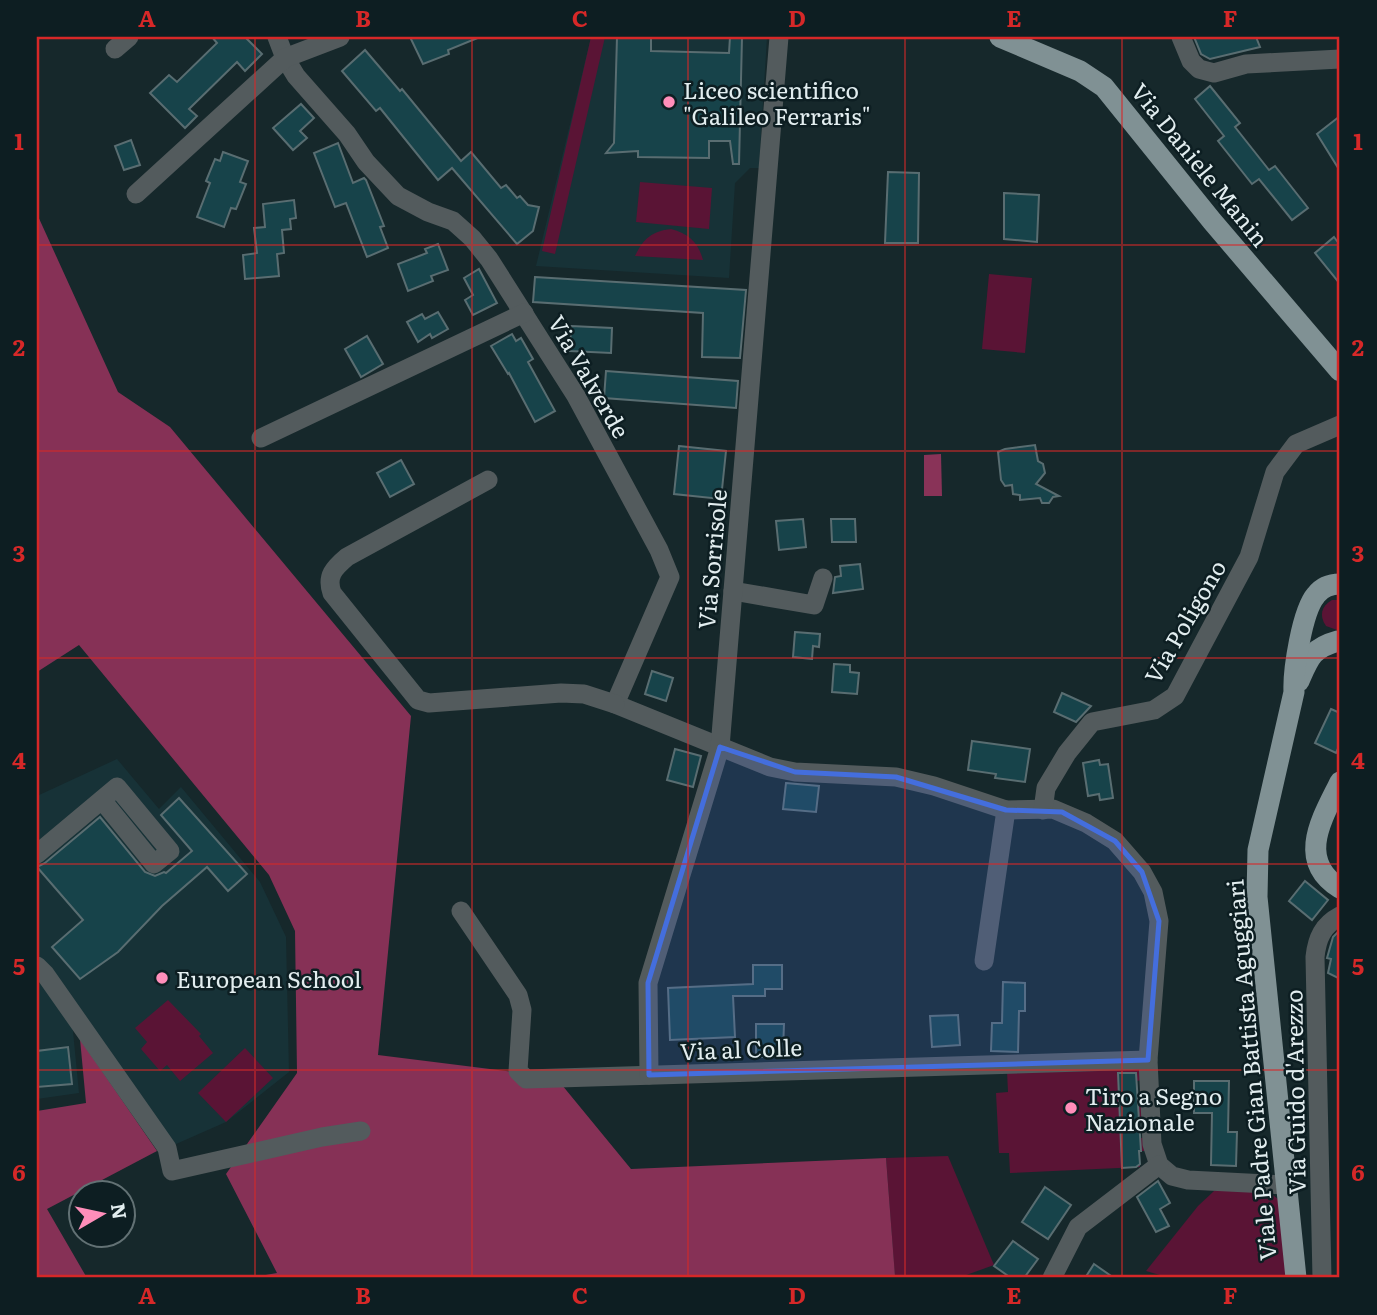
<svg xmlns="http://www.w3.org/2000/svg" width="1377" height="1315" viewBox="0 0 1377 1315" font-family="Literata,serif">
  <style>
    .built { fill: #173237 }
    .green { fill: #5a1435 }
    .forest { fill: #863156 }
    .water { fill: #893358 }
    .building { fill: #17434a; stroke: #596d71; stroke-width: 2 }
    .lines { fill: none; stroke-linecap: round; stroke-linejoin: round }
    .minor { stroke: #535b5d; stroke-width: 19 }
    .major { stroke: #809194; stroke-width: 21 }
    .marked { fill: #446edd; fill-opacity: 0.2; stroke: #446edd; stroke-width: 5; stroke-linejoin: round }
    .grid { fill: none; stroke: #d62828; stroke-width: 2; stroke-opacity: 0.55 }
    .poi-dot { fill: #ff8eba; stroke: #0d1e22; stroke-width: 2.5 }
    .labels { text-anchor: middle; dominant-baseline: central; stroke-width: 5; stroke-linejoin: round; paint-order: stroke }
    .poi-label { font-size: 23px; fill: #e2edef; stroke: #0d1e22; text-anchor: start }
    .street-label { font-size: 23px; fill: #e2edef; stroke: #0d1e22 }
    .neatline { fill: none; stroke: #d62828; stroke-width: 2.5 }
    .grid-label { font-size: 23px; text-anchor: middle; font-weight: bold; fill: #d62828 }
  </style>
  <rect width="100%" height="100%" fill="#16282b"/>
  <g class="built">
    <polygon points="591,37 767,37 759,168 750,168 735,183 729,278 536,266"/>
    <polygon points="117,759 159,809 181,787 260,882 286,937 289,1072 226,1122 167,1148 72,1021 79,1093 37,1099 37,796"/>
  </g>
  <g class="green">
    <polygon points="591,37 605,37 555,254 542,251"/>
    <polygon points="640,182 712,188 709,229 636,222"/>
    <path d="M671 229C689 234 698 242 703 260L635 256C643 239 652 231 671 229Z"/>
    <polygon points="989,274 1032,278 1025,353 982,349"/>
    <path d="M1332 600H1340V631L1326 626C1319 616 1321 606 1332 600Z"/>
    <polygon points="168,1000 201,1034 199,1036 213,1053 180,1081 167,1065 160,1071 141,1049 147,1042 135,1028"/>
    <polygon points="245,1048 273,1078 226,1122 198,1093"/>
    <polygon points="1143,1066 1143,1080 1136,1081 1137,1093 1144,1093 1145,1122 1138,1123 1139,1138 1145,1138 1146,1151 1139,1151 1140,1167 1010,1173 1009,1153 999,1153 996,1093 1008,1092 1007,1071"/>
    <polygon points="948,1156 994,1265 958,1278 895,1278 886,1158"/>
    <polygon points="1267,1190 1279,1200 1287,1278 1170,1278 1146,1271 1198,1206 1214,1191"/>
  </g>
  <g class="forest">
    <polygon points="37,214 118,392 170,427 411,716 378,1055 513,1072 562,1085 631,1169 886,1158 895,1276 880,1278 248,1278 277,1273 226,1174 297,1073 295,931 269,875 79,645 37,672"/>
    <polygon points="80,1039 157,1151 47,1209 87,1278 37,1278 37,1111 86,1103"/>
  </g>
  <polygon class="water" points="941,454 942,496 924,496 924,455"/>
  <g class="building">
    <polygon points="212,37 245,37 262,54 245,71 237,62 189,109 197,116 185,128 150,93 169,75 177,82 217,43"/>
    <polygon points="410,37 480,37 448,50 449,54 423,64"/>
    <polygon points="617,37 651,37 651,51 729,53 730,37 742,37 739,164 733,164 730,141 709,141 709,158 638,157 638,151 606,153 614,143"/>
    <polygon points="1194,37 1256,37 1260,47 1210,59 1201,54"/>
    <polygon points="365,50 400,91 402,89 461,161 471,152 501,188 506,185 517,198 520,196 528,205 539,207 533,231 517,244 452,168 438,180 380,108 376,111 342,71"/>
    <polygon points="1210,86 1240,123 1235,127 1269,170 1275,166 1308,208 1292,220 1259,179 1252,184 1218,141 1224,136 1195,99"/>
    <polygon points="301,104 314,118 300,131 307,138 293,150 273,128"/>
    <polygon points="1340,116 1340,171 1317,134"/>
    <polygon points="131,140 140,165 124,170 115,146"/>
    <polygon points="338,143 353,183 364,178 366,180 384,226 380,227 388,248 367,257 346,203 335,207 314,153"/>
    <polygon points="223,152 248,161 240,182 246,184 236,209 231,208 224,227 197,217 210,183 206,181 215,159 220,161"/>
    <polygon points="888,172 919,173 918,243 885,243"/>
    <polygon points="1004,193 1039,195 1037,242 1004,239"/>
    <polygon points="294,200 296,218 290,219 291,229 282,230 284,253 277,254 279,276 245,279 243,255 257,253 254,228 265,227 263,204"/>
    <polygon points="1334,237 1340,245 1340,284 1315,253"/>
    <polygon points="438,244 448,270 431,276 433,281 408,291 398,264 427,253 425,249"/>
    <polygon points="479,269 497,303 473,315 465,300 473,295 464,278"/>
    <polygon points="535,277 746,290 740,358 702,357 703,313 533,302"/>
    <polygon points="438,312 448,329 432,338 430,334 418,342 407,322 422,314 425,319"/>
    <polygon points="571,326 612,328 611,353 570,351"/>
    <polygon points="512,334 516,341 521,338 533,359 528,362 555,411 535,422 509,373 508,374 491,346"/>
    <polygon points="367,336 383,364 361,377 345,349"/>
    <polygon points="606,371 738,381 736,408 604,398"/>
    <polygon points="1035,445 1038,461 1043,464 1045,473 1036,484 1059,496 1053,497 1049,503 1042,503 1040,498 1020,500 1020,495 1013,494 1012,485 1005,486 1001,480 998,452 1005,449"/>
    <polygon points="679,446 726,451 721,499 674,494"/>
    <polygon points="401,460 414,484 390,497 377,473"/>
    <polygon points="803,519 806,547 779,550 776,521"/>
    <polygon points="831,519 855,519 856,542 832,542"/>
    <polygon points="860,564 863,589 833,593 835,577 841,576 840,566"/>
    <polygon points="795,632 820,634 819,647 813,646 812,659 793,657"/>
    <polygon points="834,664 850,665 850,672 859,673 857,694 832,692"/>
    <polygon points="652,671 673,678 666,701 645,694"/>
    <polygon points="1062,693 1091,706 1076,722 1054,712"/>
    <polygon points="1331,709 1340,713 1340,744 1336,753 1315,743"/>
    <polygon points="972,741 1030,749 1025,782 995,778 996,774 968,770"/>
    <polygon points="675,749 701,756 693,787 667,780"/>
    <polygon points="1099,760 1100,765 1108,764 1113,798 1100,800 1099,794 1088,796 1083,763"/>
    <polygon points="786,783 819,786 816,812 783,809"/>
    <polygon points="179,798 247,874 228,891 207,867 162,906 118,952 80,979 52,947 83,920 37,867 45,863 100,817 145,872 155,876 164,872 166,873 192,851 161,815"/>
    <polygon points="1305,881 1328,900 1312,920 1289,901"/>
    <polygon points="1340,930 1340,979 1328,973 1331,959 1327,958 1333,937"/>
    <polygon points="753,965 782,965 782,989 765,989 765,996 733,996 735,1037 670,1040 668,988 753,984"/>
    <polygon points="1003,982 1025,983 1025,1011 1019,1011 1018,1052 991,1051 992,1023 1002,1023"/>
    <polygon points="958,1015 960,1045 932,1047 930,1016"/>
    <polygon points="756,1024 784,1024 783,1050 774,1050 774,1057 756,1057"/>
    <polygon points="68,1047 72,1084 37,1087 37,1051"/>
    <polygon points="1118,1073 1136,1073 1141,1151 1139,1151 1140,1164 1136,1167 1122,1168"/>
    <polygon points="1194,1081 1229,1081 1228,1132 1237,1132 1236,1166 1211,1165 1212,1113 1194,1113"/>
    <polygon points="1158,1181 1170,1203 1160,1209 1169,1226 1156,1232 1137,1197"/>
    <polygon points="1045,1187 1071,1205 1048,1239 1022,1222"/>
    <polygon points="1013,1241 1038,1259 1024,1278 1011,1278 994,1266"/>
    <polygon points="1094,1264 1114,1278 1085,1278"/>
  </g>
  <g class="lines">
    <g class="minor">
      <polyline points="277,37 285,58 296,76 347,134 366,162 398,196 428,212 453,221 472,238 489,259 576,396 659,550 670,577 615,704 770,767 795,772 896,777 934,786 1006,810 1053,809 1086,823 1115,841 1142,872 1153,892 1159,921 1148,1060 1152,1144 1159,1165 1172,1176 1188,1180 1286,1185"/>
      <polyline points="1181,37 1191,61 1199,69 1214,73 1246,64 1340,59"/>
      <polyline points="115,49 129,37"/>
      <polyline points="136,194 285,58 340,37"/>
      <polyline points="261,438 524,313"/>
      <path d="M488 480 347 557C334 568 326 576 332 593L418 700 429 703 561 693 584 694 615 704"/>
      <polyline points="733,591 814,605 823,578"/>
      <polyline points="1043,810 1046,788 1067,753 1092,722 1154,710 1175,696 1249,557 1275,472 1296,444 1340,425"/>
      <polyline points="37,854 117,787 170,851 154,864 102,800"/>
      <polyline points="461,911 518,995 522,1010 518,1071 526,1079 1148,1060"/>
      <polyline points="984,961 1006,810"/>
      <polyline points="37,966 45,974 167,1148 172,1171 322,1137 361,1131"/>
      <polyline points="649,1075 648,983 720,747 779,37"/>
      <polyline points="1052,1278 1078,1227 1159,1165"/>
      <path d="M1322 1278 1315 957C1317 938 1323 925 1340 916"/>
    </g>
    <g class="major">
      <polyline points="1000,37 1080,71 1104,87 1212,221 1340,371"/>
      <path d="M1299 681C1309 658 1312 648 1338 641"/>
      <path d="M1340 782C1323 817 1295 860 1340 888"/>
      <path d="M1296 1278 1257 897 1258 850 1294 692C1293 671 1302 611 1316 595 1322 587 1330 584 1340 584"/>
    </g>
  </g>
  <path class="marked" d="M720 747 795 772 896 777 1006 810 1062 812 1115 841 1142 872 1159 921 1148 1060 649 1075 648 983Z"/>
  <path class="grid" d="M255 37V1278M472 37V1278M688 37V1278M905 37V1278M1122 37V1278M37 245H1340M37 451H1340M37 658H1340M37 864H1340M37 1070H1340"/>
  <g class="poi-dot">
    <circle cx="669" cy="102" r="7"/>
    <circle cx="162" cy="978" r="7"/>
    <circle cx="1071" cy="1108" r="7"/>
  </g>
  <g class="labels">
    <g class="poi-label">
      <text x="683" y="89">Liceo scientifico<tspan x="683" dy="26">"Galileo Ferraris"</tspan></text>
      <text x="176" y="978">European School</text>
      <text x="1085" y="1095">Tiro a Segno<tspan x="1085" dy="26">Nazionale</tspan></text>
    </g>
    <g class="street-label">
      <text transform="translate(1201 164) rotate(51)">Via Daniele Manin</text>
      <text transform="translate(590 376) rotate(60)">Via Valverde</text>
      <text transform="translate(711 559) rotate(-85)">Via Sorrisole</text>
      <text transform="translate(1184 621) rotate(-60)">Via Poligono</text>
      <text transform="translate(741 1048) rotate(-2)">Via al Colle</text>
      <text transform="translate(1250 1070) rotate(-95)">Viale Padre Gian Battista Aguggiari</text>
      <text transform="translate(1294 1092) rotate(-91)">Via Guido d'Arezzo</text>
    </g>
  </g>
  <rect width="1377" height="1315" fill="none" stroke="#0d1e22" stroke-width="77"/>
  <g transform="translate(102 1214) rotate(81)"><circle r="33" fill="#0d1e22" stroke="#627174" stroke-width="2"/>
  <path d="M0-5L12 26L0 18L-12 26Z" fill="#ff8eba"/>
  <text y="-10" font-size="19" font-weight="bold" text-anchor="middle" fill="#e2edef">N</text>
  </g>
  <rect x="38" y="38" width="1300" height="1238" class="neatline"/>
  <g class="grid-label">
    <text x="147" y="27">A</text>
    <text x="363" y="27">B</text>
    <text x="580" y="27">C</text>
    <text x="797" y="27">D</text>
    <text x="1014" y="27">E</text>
    <text x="1230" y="27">F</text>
    <text x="19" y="150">1</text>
    <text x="1358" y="150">1</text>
    <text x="19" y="356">2</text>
    <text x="1358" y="356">2</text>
    <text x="19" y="562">3</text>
    <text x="1358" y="562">3</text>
    <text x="19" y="769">4</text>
    <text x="1358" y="769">4</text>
    <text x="19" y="975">5</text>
    <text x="1358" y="975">5</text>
    <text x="19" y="1181">6</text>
    <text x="1358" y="1181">6</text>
    <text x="147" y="1304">A</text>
    <text x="363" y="1304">B</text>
    <text x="580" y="1304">C</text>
    <text x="797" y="1304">D</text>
    <text x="1014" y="1304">E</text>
    <text x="1230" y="1304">F</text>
  </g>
</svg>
